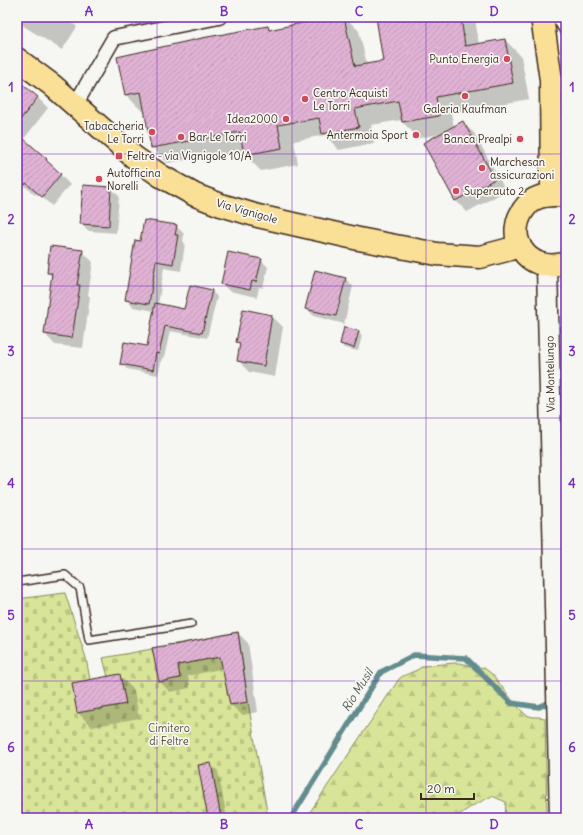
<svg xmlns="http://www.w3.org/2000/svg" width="583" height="835" viewBox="0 0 583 835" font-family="Delius,sans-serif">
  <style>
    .forest { fill: url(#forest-firs); stroke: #8a885b }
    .cemetery { fill: url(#cemetery-stones); stroke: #8a885b }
    .shadow { fill: #0003 }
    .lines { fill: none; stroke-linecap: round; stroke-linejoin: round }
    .stream { stroke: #638c8f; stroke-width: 5.5 }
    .building { fill: url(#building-hatch); stroke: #3b2a1e }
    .lane-casing { stroke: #3b2a1e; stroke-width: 10 }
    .street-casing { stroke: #3b2a1e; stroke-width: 17 }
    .secondary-casing { stroke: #3b2a1e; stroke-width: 23 }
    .primary-casing { stroke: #3b2a1e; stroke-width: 25 }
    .lane { stroke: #f6f6f2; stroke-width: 7 }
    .street { stroke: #f6f6f2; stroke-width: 14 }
    .secondary { stroke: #f6f6f2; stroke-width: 20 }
    .primary { stroke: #fadf96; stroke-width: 22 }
    .grid { fill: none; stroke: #7b2cbf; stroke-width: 1; stroke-opacity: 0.55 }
    .poi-dot { fill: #d1495b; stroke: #f6f6f2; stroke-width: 1.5 }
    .labels { text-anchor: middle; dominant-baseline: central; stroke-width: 3.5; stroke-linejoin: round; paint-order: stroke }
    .poi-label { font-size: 11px; fill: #3b2a1e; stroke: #f6f6f2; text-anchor: start }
    .street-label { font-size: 11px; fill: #3b2a1e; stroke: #f6f6f2 }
    .park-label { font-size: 11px; fill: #5a4f36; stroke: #f6f6f2 }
    .water-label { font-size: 12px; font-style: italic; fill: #4f5b56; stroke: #f6f6f2 }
    .neatline { fill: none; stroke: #7b2cbf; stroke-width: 1.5 }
    .grid-label { font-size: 13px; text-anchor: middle; font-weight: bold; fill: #7b2cbf }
  </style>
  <defs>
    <pattern id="forest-firs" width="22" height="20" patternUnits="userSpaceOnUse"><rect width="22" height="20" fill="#d8e598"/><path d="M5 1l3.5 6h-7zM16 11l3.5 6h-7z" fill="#bac583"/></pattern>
    <pattern id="cemetery-stones" width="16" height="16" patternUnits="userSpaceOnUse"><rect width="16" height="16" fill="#d8e598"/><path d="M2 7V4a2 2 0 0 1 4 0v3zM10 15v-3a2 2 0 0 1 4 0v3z" fill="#bac583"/></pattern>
    <pattern id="building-hatch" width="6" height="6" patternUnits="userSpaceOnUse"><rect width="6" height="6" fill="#e0b2d5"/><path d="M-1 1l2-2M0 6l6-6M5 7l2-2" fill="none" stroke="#c199b6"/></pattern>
  </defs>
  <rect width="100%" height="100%" fill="#f6f6f2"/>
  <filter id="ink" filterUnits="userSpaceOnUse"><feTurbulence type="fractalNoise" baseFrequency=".025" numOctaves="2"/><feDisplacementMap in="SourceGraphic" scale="8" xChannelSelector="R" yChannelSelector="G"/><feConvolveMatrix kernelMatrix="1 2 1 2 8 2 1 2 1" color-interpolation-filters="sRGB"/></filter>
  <g filter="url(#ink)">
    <polygon class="forest" points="454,663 459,663 484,668 492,674 516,705 526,715 533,717 538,717 545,718 547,818 505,818 506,802 492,796 474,805 454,818 306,818 399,679 403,676 417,670 423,666"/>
    <polygon class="cemetery" points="65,593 86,658 90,680 108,677 103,658 152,649 152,648 193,641 238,632 248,702 268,818 17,818 17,599"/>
    <g class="shadow">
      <polygon points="17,17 66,17 77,27 62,50 17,22"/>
      <polygon points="123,17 163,17 151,35"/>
      <polygon points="334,17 345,17 359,31 367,65 384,62 377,17 475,17 479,45 505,40 521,56 529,99 451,113 454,127 462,122 474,133 506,191 467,212 456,201 424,144 440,134 419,138 402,122 402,120 371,125 374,143 339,150 325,135 294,141 298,164 261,171 245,155 244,150 168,163 152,147 145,110 142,111 126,95 268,27 271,31"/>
      <polygon points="17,78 27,89 38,98 48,108 23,140 46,160 56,170 70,185 52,206 37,193 35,195 17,179"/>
      <polygon points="111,188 119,196 116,233 89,231 81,224"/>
      <polygon points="176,226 184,234 183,241 185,244 181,271 164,268 158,305 185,310 191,286 212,291 217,297 207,338 170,331 164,358 162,358 158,375 127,369 121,364 148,347 155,311 133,307 126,299 141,242"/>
      <polygon points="82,251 93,262 88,295 90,297 83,348 55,345 45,334 52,277 48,272"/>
      <polygon points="261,260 268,267 263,288 259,287 257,297 229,291 222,284"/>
      <polygon points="345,279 353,286 344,324 314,316 306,308"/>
      <polygon points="243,310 272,316 283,327 279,351 275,377 249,372 238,360 241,345 237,342"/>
      <polygon points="358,332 362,336 358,351 344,348 341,344"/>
      <polygon points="238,633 248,643 258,712 242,715 231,705 224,668 188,676 190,688 170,692 160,682 175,646"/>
      <polygon points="119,675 134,690 139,718 92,727 78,713"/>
      <polygon points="210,764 218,771 227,818 209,818"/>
    </g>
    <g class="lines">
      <polyline class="stream" points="291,818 381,672 414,655 466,658 511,703 539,707 554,700"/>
    </g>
    <g class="building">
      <polygon points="329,17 344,17 355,66 383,61 376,17 461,17 465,46 505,39 513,83 436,97 439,116 402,122 398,101 355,109 359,127 322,134 319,118 278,125 282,148 244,155 240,132 151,148 141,92 125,95 117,57 202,38 268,26 269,30"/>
      <polygon points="17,80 38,97 17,124"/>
      <polygon points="463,121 495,179 455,201 423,143"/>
      <polygon points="17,133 47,159 46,160 61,174 42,197 26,183 25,185 17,179"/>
      <polygon points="83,185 111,187 109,226 80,224"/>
      <polygon points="144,220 177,225 175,235 178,235 173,264 156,261 149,304 125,300 135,240 140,241"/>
      <polygon points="50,246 83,250 77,285 80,285 72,338 44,334 52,273 47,273"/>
      <polygon points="228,252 262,259 256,282 252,281 250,290 221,284"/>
      <polygon points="315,270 346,278 336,316 305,309"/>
      <polygon points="190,285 212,290 202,333 165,326 159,354 156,353 153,370 120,364 124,342 147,346 155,303 184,309"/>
      <polygon points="243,309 272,315 268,339 264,366 237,361 240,343 236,342"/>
      <polygon points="344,327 359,331 354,348 340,344"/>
      <polygon points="238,632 248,702 230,705 220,657 178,665 180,678 159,682 152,648 174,644 174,645"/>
      <polygon points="120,674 126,704 77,713 72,683"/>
      <polygon points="211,763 221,818 208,818 198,765"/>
    </g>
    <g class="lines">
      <defs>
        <polyline id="lane" points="17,582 65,575 80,588 89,640 191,624"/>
        <g id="street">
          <polyline points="559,17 566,28"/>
          <polyline points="75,105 114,38 219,17"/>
        </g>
        <polyline id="secondary" points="547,266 560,818"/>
        <g id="primary">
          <polyline points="542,17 551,80 552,195"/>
          <polyline points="17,59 52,85 134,157 161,176 195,195 221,205 258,216 359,239 437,254 480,257 510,249 519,244"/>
          <path d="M566 197C559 194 551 195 544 196 538 197 532 200 528 204 500 234 527 276 566 263"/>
        </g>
      </defs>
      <use href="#lane" class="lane-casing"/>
      <use href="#street" class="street-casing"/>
      <use href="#secondary" class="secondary-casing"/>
      <use href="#primary" class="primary-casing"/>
      <use href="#lane" class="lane"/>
      <use href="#street" class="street"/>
      <use href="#secondary" class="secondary"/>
      <use href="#primary" class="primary"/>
    </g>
  </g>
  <path class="grid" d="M157 17V818M292 17V818M426 17V818M17 154H566M17 286H566M17 418H566M17 549H566M17 681H566"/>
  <g class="poi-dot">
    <circle cx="507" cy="59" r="4"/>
    <circle cx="465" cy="96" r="4"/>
    <circle cx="305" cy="99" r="4"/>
    <circle cx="286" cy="119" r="4"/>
    <circle cx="152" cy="132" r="4"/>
    <circle cx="416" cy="135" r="4"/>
    <circle cx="181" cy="137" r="4"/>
    <circle cx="520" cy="139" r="4"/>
    <rect x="115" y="152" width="8" height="8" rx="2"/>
    <circle cx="482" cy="168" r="4"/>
    <circle cx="99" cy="179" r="4"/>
    <circle cx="456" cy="191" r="4"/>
  </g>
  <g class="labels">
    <g class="poi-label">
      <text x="499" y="59" text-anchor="end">Punto Energia</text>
      <text x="313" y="93">Centro Acquisti<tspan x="313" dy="13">Le Torri</tspan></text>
      <text x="465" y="109" text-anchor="middle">Galeria Kaufman</text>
      <text x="278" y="119" text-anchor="end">Idea2000</text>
      <text x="144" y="126" text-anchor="end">Tabaccheria<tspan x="144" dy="13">Le Torri</tspan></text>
      <text x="408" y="135" text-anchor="end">Antermoia Sport</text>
      <text x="189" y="137">Bar Le Torri</text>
      <text x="512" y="139" text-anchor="end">Banca Prealpi</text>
      <text x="127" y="156">Feltre - via Vignigole 10/A</text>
      <text x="490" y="162">Marchesan<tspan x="490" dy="13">assicurazioni</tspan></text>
      <text x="107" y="173">Autofficina<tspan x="107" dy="13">Norelli</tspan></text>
      <text x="464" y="191">Superauto 2</text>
    </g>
    <g class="street-label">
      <text transform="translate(247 211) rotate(16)">Via Vignigole</text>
      <text transform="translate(550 374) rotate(-91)">Via Montelungo</text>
    </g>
    <g class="park-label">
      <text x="169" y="728">Cimitero<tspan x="169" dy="13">di Feltre</tspan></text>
    </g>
    <g class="water-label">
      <text transform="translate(357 690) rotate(-58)">Rio Musil</text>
    </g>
  </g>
  <rect width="583" height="835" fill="none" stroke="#f6f6f2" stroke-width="44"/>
  <path d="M421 793v6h53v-6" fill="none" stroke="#3b2a1e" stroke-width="2"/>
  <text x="427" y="793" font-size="12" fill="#3b2a1e" stroke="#f6f6f2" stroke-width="3" paint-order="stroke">20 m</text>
  <rect x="22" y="22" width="539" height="791" class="neatline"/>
  <g class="grid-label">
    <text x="89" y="16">A</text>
    <text x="224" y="16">B</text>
    <text x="359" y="16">C</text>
    <text x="494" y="16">D</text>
    <text x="11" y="92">1</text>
    <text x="572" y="92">1</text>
    <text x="11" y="224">2</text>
    <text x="572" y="224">2</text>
    <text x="11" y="356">3</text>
    <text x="572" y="356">3</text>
    <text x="11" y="488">4</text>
    <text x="572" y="488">4</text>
    <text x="11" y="620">5</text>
    <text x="572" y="620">5</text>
    <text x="11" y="752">6</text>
    <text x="572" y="752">6</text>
    <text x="89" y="829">A</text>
    <text x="224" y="829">B</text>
    <text x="359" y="829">C</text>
    <text x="494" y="829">D</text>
  </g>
</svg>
